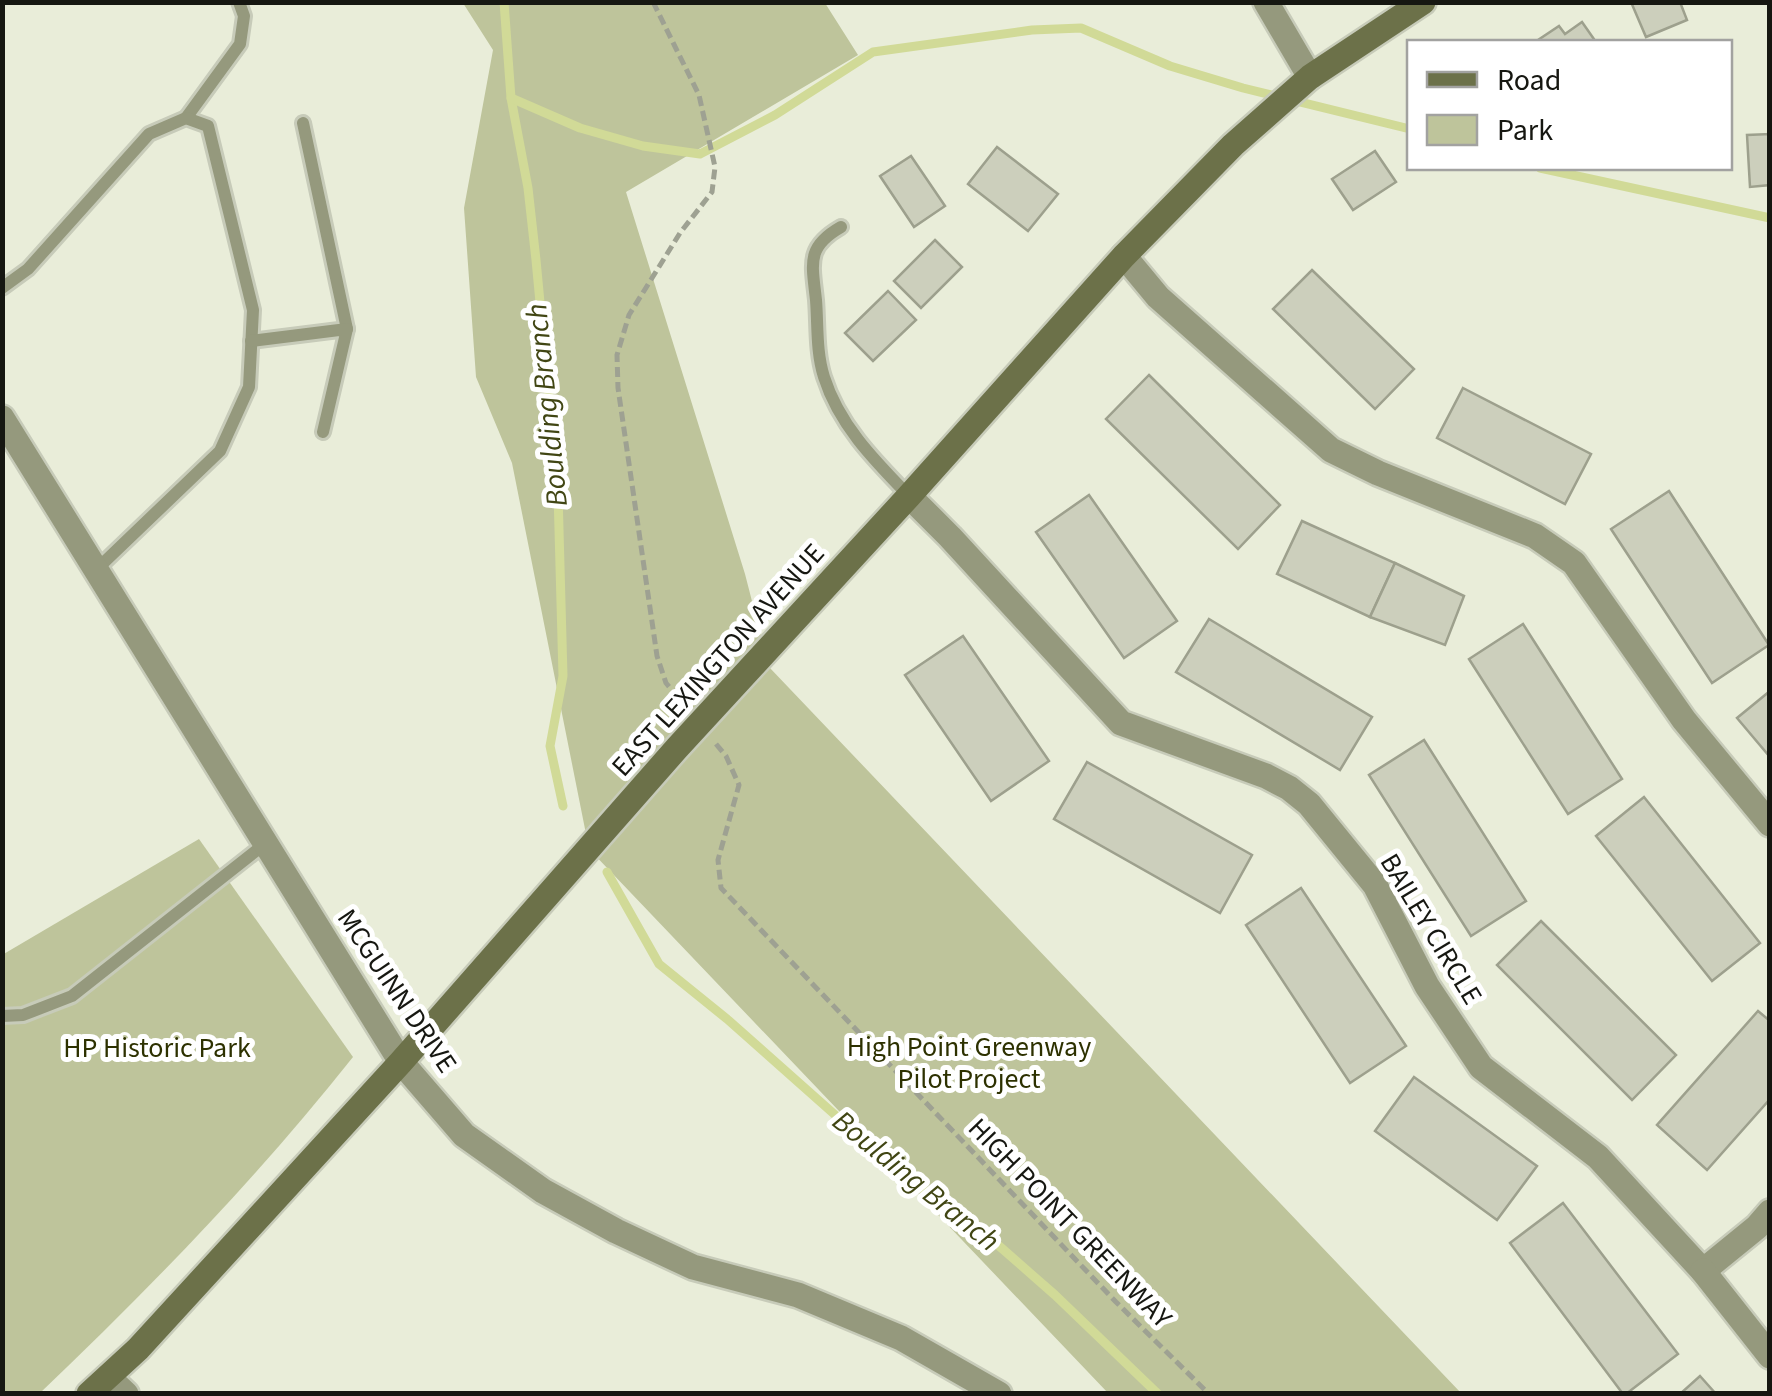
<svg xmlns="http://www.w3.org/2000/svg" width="1772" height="1396" viewBox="0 0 1772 1396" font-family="'Source Sans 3',sans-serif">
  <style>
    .green { fill: #bec49b }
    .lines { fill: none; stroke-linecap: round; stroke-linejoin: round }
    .stream { stroke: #d1da97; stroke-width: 9 }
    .building { fill: #cccfbc; stroke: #9da08d; stroke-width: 2.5 }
    .service-casing { stroke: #c7cbb9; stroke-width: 18 }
    .minor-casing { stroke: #c7cbb9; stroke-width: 30 }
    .secondary-casing { stroke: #c7cbb9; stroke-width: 30 }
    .path { stroke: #9ea192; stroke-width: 5; stroke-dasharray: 10 5; stroke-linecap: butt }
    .service { stroke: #95997d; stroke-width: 12 }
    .minor { stroke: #95997d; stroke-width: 25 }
    .secondary { stroke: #6c7149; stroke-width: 25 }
    .labels { text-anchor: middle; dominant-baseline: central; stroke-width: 10; stroke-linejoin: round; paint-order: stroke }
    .street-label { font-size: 28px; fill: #161711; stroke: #fff }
    .park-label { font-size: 28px; fill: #2d3100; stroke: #fff }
    .water-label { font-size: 30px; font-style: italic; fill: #414614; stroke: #fff }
  </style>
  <rect width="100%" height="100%" fill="#e9edd9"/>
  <g class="green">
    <polygon points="463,3 825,3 858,55 626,192 745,574 769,667 1461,1393 1108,1393 589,849 512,463 476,377 464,208 493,50"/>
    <path d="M199 839 353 1057C258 1177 150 1288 40 1393H3L2 955Z"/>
  </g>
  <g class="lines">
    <g class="stream">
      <polyline points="504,2 511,98 528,188 536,260 558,493 563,676 550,746 563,806"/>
      <polyline points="511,98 580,128 643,146 700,154 775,115 873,52 1032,30 1081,28 1170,66 1243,88 1410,129"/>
      <polyline points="1540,168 1770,218"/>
      <polyline points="607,872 659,964 727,1019 896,1169 998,1245 1055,1295 1158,1394"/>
    </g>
  </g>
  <g class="building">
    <polygon points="1631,2 1680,2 1687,20 1646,37"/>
    <polygon points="1582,22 1596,42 1535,42 1559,26 1565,34"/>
    <polygon points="1770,134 1770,185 1750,187 1747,135"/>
    <polygon points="997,147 1058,194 1028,231 968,184"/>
    <polygon points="1375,151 1396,182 1353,210 1332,179"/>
    <polygon points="911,156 945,206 914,227 880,176"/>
    <polygon points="935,240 962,267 921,308 894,281"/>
    <polygon points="1312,270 1414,369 1375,409 1273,309"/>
    <polygon points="888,291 916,320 873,361 845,333"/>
    <polygon points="1149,375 1280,505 1238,549 1106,419"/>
    <polygon points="1463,388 1591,454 1565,504 1437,438"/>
    <polygon points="1669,491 1769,645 1712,683 1611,529"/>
    <polygon points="1089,495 1177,621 1124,658 1036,532"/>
    <polygon points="1302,521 1395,563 1370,617 1277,574"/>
    <polygon points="1395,563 1464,596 1445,645 1370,617"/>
    <polygon points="1209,619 1372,717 1340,770 1176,672"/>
    <polygon points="1523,624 1622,779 1568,814 1469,659"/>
    <polygon points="963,636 1049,761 991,801 905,675"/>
    <polygon points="1770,691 1770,757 1737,718"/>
    <polygon points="1424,740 1526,901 1471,936 1369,775"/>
    <polygon points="1087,762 1252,855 1220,913 1054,819"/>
    <polygon points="1644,797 1760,943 1712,981 1596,836"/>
    <polygon points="1301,888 1406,1046 1350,1083 1246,925"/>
    <polygon points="1541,921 1676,1055 1632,1100 1497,965"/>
    <polygon points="1758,1011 1770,1021 1770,1099 1707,1170 1657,1125"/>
    <polygon points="1414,1077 1537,1166 1497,1220 1375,1131"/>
    <polygon points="1563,1203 1678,1354 1626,1394 1623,1394 1510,1243"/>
    <polygon points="1700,1376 1716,1394 1680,1394"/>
  </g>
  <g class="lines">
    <defs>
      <g id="service">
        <polyline points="186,118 240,44 244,16 239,2"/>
        <polyline points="303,123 347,329"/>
        <path d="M841 227C806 247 812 263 816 300 818 325 816 352 824 377 839 425 875 461 909 496"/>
        <polyline points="2,288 28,269 149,134 186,118 208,126 253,310 249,387 220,451 97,569"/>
        <polyline points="251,341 347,329 323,432"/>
        <polyline points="2,1016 23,1015 72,996 266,843"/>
      </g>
      <g id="minor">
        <polyline points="1266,2 1310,77"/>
        <polyline points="1124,256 1158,297 1331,450 1378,473 1535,536 1574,563 1684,720 1770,824"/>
        <polyline points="2,418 401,1062 464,1135 543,1191 616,1231 693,1267 798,1295 901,1338 999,1394"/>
        <polyline points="909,496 950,537 1121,723 1266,776 1289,788 1309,804 1375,885 1427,986 1481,1067 1598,1157 1703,1271 1757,1227 1770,1212"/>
        <polyline points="1703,1271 1770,1356"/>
        <polyline points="108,1377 126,1394"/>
      </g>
      <polyline id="secondary" points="89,1394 138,1349 401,1062 677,748 909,496 1124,256 1233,145 1310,77 1423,2"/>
    </defs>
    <use href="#service" class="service-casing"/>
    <use href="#minor" class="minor-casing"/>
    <use href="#secondary" class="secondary-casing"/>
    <g class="path">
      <polyline points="653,2 699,95 715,167 712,192 680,233 629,315 617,355 618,388 657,656 666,683 683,703"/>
      <polyline points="716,744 726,756 739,785 718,860 721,888 1116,1302 1209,1394"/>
    </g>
    <use href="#service" class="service"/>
    <use href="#minor" class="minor"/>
    <use href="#secondary" class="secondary"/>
  </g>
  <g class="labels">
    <g class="street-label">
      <text transform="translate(718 660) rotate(-48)">EAST LEXINGTON AVENUE</text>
      <text transform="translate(1431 929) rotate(59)">BAILEY CIRCLE</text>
      <text transform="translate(397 991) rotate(56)">MCGUINN DRIVE</text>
      <text transform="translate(1070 1223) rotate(46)">HIGH POINT GREENWAY</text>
    </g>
    <g class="park-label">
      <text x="969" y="1047">High Point Greenway<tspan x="969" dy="32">Pilot Project</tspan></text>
      <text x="157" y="1048">HP Historic Park</text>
    </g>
    <g class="water-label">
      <text transform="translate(547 405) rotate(-96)">Boulding Branch</text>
      <text transform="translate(916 1181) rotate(39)">Boulding Branch</text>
    </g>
  </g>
  <rect width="1772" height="1396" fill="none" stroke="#161711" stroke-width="10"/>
  <rect x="1407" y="40" width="325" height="130" fill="#ffffff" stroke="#a2a2a0" stroke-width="2.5"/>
  <rect x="1427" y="72" width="50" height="15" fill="#6c7149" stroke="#a2a2a0" stroke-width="2.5"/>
  <text x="1497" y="90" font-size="30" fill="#161711">Road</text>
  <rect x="1427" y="115" width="50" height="30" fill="#bec49b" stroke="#a2a2a0" stroke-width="2.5"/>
  <text x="1497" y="140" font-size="30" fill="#161711">Park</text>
</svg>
